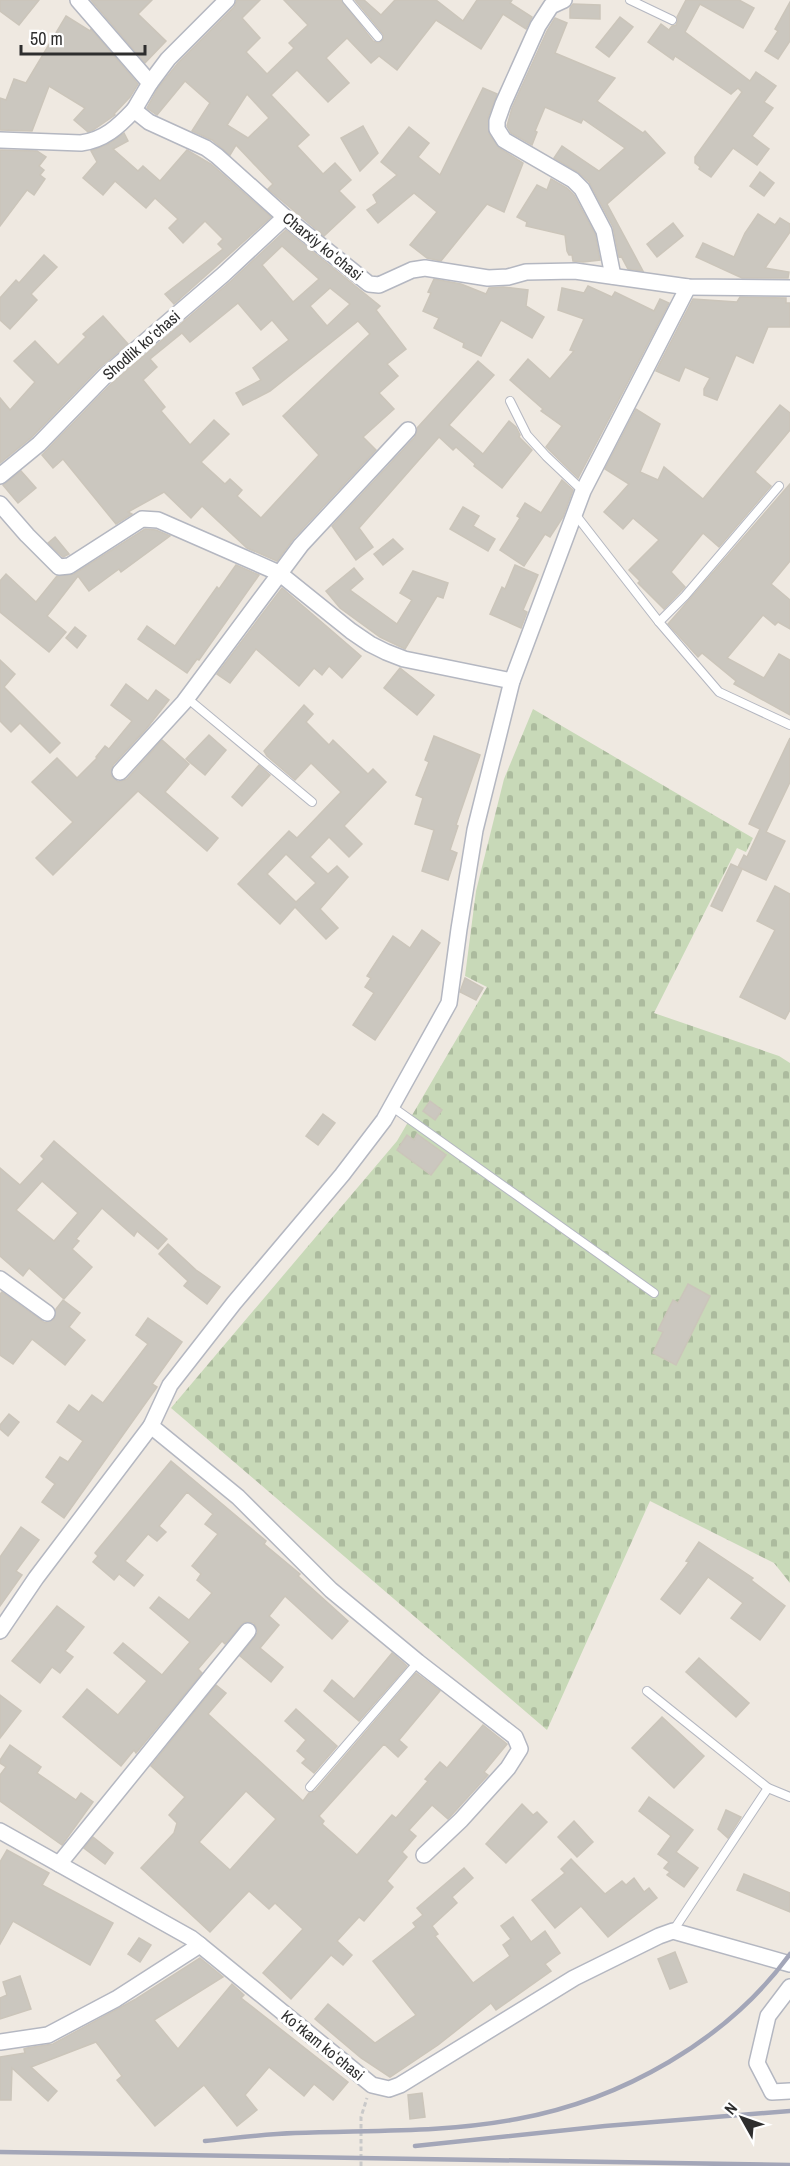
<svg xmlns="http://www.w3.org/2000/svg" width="790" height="2166" viewBox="0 0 790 2166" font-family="'Archivo Narrow',sans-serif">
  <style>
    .cemetery { fill: url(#cemetery-stones) }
    .building { fill: #cbc7bf; stroke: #cbc5ba; stroke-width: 1.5; fill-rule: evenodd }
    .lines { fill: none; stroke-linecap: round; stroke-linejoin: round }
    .lane-casing { stroke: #b4b7c1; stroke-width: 10 }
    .street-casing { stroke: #b4b7c1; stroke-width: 18 }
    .path { stroke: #c9c9c9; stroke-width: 3; stroke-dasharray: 4.5 3; stroke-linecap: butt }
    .lane { stroke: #fff; stroke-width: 8 }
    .street { stroke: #fff; stroke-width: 15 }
    .rail { stroke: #a3a6b8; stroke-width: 4.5 }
    .labels { text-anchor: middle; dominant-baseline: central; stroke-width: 6; stroke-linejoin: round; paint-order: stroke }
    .street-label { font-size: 16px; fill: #2e2e2e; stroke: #fff }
  </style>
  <defs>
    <pattern id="cemetery-stones" width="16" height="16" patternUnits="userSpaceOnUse" patternTransform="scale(1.5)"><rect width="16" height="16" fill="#c8d9b8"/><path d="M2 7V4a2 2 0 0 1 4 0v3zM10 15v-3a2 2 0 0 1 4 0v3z" fill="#acbb9e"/></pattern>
  </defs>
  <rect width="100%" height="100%" fill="#efe9e1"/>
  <polygon class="cemetery" points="533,709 753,838 746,852 737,848 654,1013 779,1056 790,1063 790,1583 774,1563 650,1501 547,1730 171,1408 397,1141 487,987 465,976 476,891 504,779"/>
  <g class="building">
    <polygon points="0,0 39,0 19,25 0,11"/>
    <polygon points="91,0 152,0 138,14 166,41 145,63"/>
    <path d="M237 0H260L242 18 260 38 246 52 267 74 294 48 289 43 308 25 284 0H341L373 41 378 43 383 40V34L355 0H364L381 15 395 0H436L463 21 477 0H512L510 3 532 17 526 29 503 14 481 49 436 20 397 70 379 56 371 63 347 38 326 58 349 83 328 102 297 70 271 95 309 135 297 146 323 174 335 163 351 180 339 191 355 207 324 236 268 189 273 184 236 145 230 155 212 140 192 131 210 103 185 81 157 115 147 108 158 88 178 63 234 7ZM247 94 269 118 248 138 227 125Z"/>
    <polygon points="686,0 739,0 754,8 743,28 700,4 685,32 750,81 756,72 776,86 764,102 773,108 752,136 769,149 757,165 733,148 711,177 699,169 700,167 695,163 695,157 742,92 738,88 731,94 675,56 673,60 648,42 661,24 669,30 672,26 676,25 678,20 677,17"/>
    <polygon points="790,2 790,41 778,59 765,51 778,31 775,29"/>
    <polygon points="573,4 600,5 600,19 570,18 570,8"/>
    <polygon points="66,16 90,31 91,29 138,84 130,97 114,114 115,115 93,130 88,132 74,120 85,108 49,86 32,131 0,130 0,98 6,100 14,79 26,83"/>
    <polygon points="620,17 633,27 609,57 596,47"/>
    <polygon points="555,18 567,23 555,53 615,78 597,101 643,133 645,131 665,153 607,204 643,271 628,269 621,256 619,257 613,227 589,182 578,172 554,158 562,146 599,171 625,148 583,119 581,123 545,107 535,131 537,132 532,145 511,133 507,126 512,108 547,31"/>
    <polygon points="483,88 497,94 488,118 489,134 499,148 523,163 504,212 487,204 441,261 427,258 410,245 437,212 414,193 378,223 367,210 377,203 373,195 397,175 381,162 409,127 429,143 418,157 440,175"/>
    <polygon points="363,126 378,153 360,171 341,138"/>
    <polygon points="124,133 128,141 113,149 138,171 143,166 160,181 187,150 211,164 271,217 174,304 165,294 223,249 218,244 223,239 205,221 183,243 169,228 178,219 155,198 146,208 115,181 103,195 83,178 97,162 91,151 108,144"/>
    <polygon points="0,150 37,151 46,157 39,166 44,170 40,175 45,179 34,195 27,190 0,226"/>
    <polygon points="760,172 774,183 764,196 750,186"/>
    <polygon points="551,179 567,188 574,195 595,234 600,260 583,262 573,261 572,255 569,255 567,251 565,235 526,226 527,222 517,217 537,185 547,190"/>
    <polygon points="758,214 775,225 780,218 790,224 790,232 765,268 789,272 788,278 742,278 696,257 703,243 734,257 745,233"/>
    <polygon points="673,223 683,236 657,257 647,244"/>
    <path d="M286 230 380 306 376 310 406 349 387 364 398 376 379 393 394 409 363 437 376 450 294 538 277 561 247 548 202 506 191 518 164 492 128 512 132 514 116 524 63 459 53 468 42 455 112 383 231 281ZM282 246 319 279 293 302 262 265ZM330 288 350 304 327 326 310 306ZM238 303 261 330 272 320 289 340 253 368 261 380 236 393 243 405 270 391 358 321 370 334 283 416 319 455 261 518 237 496 242 490 230 479 225 484 201 462 229 434 214 420 190 445 161 411 165 407 143 380 157 367 150 359 182 333 190 342Z"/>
    <polygon points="44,255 57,267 31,294 37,300 10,329 0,320 0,298 16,280 19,283"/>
    <polygon points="434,279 461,284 486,294 489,288 503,287 528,290 526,306 544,317 532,338 501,320 481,356 463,347 464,343 434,328 439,318 423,311 431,293 428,292"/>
    <polygon points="588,286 612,297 615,292 654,311 660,299 669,303 578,478 546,447 562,426 541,411 543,409 510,380 528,359 550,379 574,351 570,350 584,319 558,310 562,288 584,293"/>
    <polygon points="740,297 786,298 786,303 790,303 790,327 768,327 753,363 736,355 717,400 704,395 704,389 710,378 685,367 679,381 656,371 693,299 737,302"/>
    <polygon points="103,316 128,344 98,369 32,437 0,463 0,398 10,410 35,382 14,361 35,341 58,365 86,337 83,334"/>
    <polygon points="478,361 494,375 449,425 483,454 509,421 516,427 520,435 519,437 532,450 502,488 474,466 475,464 456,447 453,450 439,437 359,528 373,547 356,560 332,526 415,437 417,428"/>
    <polygon points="780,405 790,413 790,430 755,472 771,486 719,547 703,533 671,572 685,587 664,609 638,583 640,581 629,570 659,540 633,518 623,529 604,512 629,484 605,469 636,409 660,424 640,472 658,480 664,467 703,499"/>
    <polygon points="21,471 36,488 18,503 3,485"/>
    <polygon points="562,480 573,490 563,517 550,537 545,534 524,566 500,550 520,518 517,516 525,503 541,513"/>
    <polygon points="790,484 790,561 771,584 790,600 790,629 778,622 775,625 763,615 727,658 764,678 779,654 790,660 790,715 734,684 736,681 702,653 698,657 668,624"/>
    <polygon points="463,507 479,516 473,526 495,539 488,551 450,529"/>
    <polygon points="145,529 156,530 170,536 121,572 119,569 89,591 78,576 47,616 66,632 49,652 0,612 0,581 6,574 36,602 57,576 74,574"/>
    <polygon points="55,537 69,554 63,557 48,543"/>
    <polygon points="393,539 403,549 383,565 374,554"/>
    <polygon points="236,565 259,575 199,660 197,659 187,673 138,639 147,626 175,646 217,587 219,589"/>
    <polygon points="515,565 538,575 523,610 527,612 521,628 490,614 502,587 505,589"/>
    <polygon points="354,568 363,579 350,590 397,624 412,600 400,593 413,571 448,583 443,598 437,596 405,649 380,637 340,608 326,591"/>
    <polygon points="282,588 361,656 342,678 329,666 322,675 314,668 299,686 256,649 230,683 217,674"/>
    <polygon points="75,627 86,636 77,648 66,638"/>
    <polygon points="0,660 15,674 4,687 60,743 50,753 20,723 11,732 0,721"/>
    <polygon points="400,668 434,695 417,715 384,688"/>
    <polygon points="126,684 148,701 156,690 169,700 147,728 113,765 111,775 118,782 127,779 162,740 189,764 165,792 218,838 207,851 138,791 53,875 36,858 73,822 32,782 57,758 77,778 97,758 96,757 105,746 109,749 132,721 111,705"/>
    <path d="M304 705 313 714 306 722 329 745 333 740 368 774 373 769 386 782 344 826 362 844 349 857 329 837 310 857 328 874 337 866 348 877 320 909 338 928 326 939 295 907 280 924 238 884 289 831 297 838 341 792 311 763 295 780 267 756 264 751ZM286 854 316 883 296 902 267 874Z"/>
    <polygon points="209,735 226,750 205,775 186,759"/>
    <polygon points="434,736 480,755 456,825 458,826 450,850 457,853 448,880 422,871 434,830 415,824 423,798 416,795 429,762 425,760"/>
    <polygon points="790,738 790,782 766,832 785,841 766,880 738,867 744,855 747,857 760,829 749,824"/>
    <polygon points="259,765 270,775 242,806 232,797"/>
    <polygon points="731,864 742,869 722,911 711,906"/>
    <polygon points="775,886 790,894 790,1010 785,1019 740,997 775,930 757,921"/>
    <polygon points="422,930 440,943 375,1040 353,1025 374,993 365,987 371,978 367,976 393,936 410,948"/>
    <polygon points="465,978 483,988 476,1000 460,992"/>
    <polygon points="430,1101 442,1110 435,1120 423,1111"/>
    <polygon points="323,1114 335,1123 318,1145 306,1136"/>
    <polygon points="417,1134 446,1155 431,1175 397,1150 407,1135 414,1140"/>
    <path d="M54 1141 167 1239 158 1249 137 1231 134 1236 102 1208 76 1239 79 1241 72 1249 92 1267 64 1299 29 1268 23 1276 0 1256V1168L20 1185 44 1159 41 1156ZM42 1181 78 1213 54 1241 16 1210Z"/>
    <polygon points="168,1244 196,1270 220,1287 207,1304 184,1286 188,1281 159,1254"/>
    <polygon points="688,1284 710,1296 676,1365 653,1353 663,1332 658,1330 673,1300 678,1303"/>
    <polygon points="2,1292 45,1323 54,1319 56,1309 63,1300 80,1313 69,1327 85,1340 65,1365 32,1339 13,1364 0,1355 0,1294"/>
    <polygon points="148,1318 182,1342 152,1384 157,1387 64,1518 42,1502 55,1484 46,1477 60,1457 68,1462 83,1441 57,1422 69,1405 79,1412 92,1395 103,1403 148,1344 136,1335"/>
    <polygon points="9,1414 19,1422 8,1436 0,1429 0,1425"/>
    <polygon points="171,1461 266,1541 264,1544 300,1574 298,1576 348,1621 332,1639 285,1596 269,1616 279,1625 260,1648 283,1667 271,1682 240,1656 258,1632 254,1623 244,1622 225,1644 222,1641 198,1669 202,1673 136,1753 134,1750 121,1766 63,1717 87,1689 118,1715 147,1681 114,1653 123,1643 162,1675 190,1642 150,1608 159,1597 189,1620 212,1593 197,1580 201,1574 192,1566 218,1534 205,1524 213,1514 187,1492 159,1526 166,1532 157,1541 148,1534 125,1561 143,1575 134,1586 119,1574 114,1580 93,1562 98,1556 95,1553"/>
    <polygon points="21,1527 39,1540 16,1571 22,1575 0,1606 0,1557"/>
    <polygon points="699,1542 753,1578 751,1580 785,1606 760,1640 731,1618 743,1603 708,1577 680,1614 661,1599 689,1562 686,1561"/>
    <polygon points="57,1606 84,1627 65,1651 73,1657 60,1673 52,1667 40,1683 12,1661"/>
    <polygon points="392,1653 407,1666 359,1721 324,1691 332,1680 354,1699"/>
    <polygon points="699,1658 749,1703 736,1717 686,1672"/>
    <path d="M416 1673 440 1691 399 1740 407 1747 398 1757 384 1744 319 1816 324 1821 322 1824 357 1855 392 1815 396 1818 428 1781 425 1779 440 1762 447 1768 483 1725 507 1744 484 1772 488 1775 448 1819 432 1805 409 1830 416 1836 402 1852 407 1857 387 1881 393 1887 364 1921 359 1917 337 1941 352 1955 343 1965 331 1955 291 1999 263 1973 303 1929 275 1903 269 1909 249 1891 210 1932 141 1868 174 1833 177 1823 169 1815 185 1797 151 1766 216 1685 226 1693 208 1714 303 1801 309 1793 315 1791ZM246 1791 276 1819 230 1870 199 1842Z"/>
    <polygon points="0,1695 21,1711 0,1738"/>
    <polygon points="296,1709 337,1746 314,1773 302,1763 306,1759 297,1751 306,1740 285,1721"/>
    <polygon points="662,1717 704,1756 674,1788 632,1748"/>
    <polygon points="10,1745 41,1767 37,1773 76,1800 81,1793 93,1802 62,1845 0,1801 0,1775 6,1767 0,1763 0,1760"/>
    <polygon points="649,1797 693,1830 676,1852 698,1868 684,1887 667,1875 670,1872 664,1868 669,1862 658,1854 671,1836 639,1811"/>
    <polygon points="522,1804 533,1815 537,1812 547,1822 506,1863 486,1844"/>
    <polygon points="726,1810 741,1817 728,1838 718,1829"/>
    <polygon points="574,1821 593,1842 577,1857 558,1837"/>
    <polygon points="93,1837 113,1853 105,1864 84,1848"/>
    <polygon points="7,1850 49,1873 42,1885 113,1923 90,1965 13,1921 0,1944 0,1862"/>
    <polygon points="571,1859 605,1894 622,1881 626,1885 634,1878 644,1892 649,1888 657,1898 608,1937 581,1906 555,1928 532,1900 565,1873 561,1869"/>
    <polygon points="464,1868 473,1878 452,1897 457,1903 432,1926 438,1934 435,1936 473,1983 510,1956 503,1945 511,1939 501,1926 513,1917 531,1942 545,1931 560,1953 545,1964 551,1971 496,2010 491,2003 438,2045 390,2077 361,2058 315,2019 328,2004 375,2043 416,2015 373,1961 416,1927 413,1923 423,1915 417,1908"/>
    <polygon points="744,1874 790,1893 790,1912 737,1890"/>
    <polygon points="139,1938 151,1945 140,1962 128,1954"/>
    <polygon points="675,1952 687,1982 670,1989 658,1959"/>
    <polygon points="200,1958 223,1977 154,2020 178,2049 232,1984 244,1995 241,1998 348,2082 333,2100 314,2084 304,2096 269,2067 245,2095 257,2110 237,2126 204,2085 155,2126 117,2080 122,2076 96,2042 31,2067 57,2091 48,2101 12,2068 11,2100 0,2100 0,2057 25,2053 24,2049 27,2048 53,2044 136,1999"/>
    <polygon points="20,1976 31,2009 0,2019 0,1998 7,1995 3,1982"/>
    <polygon points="422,2093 425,2117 410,2119 408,2095"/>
  </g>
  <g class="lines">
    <defs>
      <g id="lane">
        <polyline points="347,0 378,37"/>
        <polyline points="630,0 672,20"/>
        <polyline points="510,401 527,435 546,456 583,491"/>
        <polyline points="575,514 659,622 719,692 790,725"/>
        <polyline points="659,622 685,596 779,486"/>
        <polyline points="187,698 312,802"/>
        <polyline points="391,1106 654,1293"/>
        <polyline points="647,1691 768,1788 790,1797"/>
        <polyline points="310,1787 418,1662"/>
        <polyline points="673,1931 768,1788"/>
      </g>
      <g id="street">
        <polyline points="78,0 150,83 134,110"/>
        <polyline points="564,0 551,6 538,26 503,104 497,121 497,129 504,140 573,180 582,189 604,231 613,276"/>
        <polyline points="150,83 168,59 227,0"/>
        <path d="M0 140 81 143C104 140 118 127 134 110L149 122 206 148 217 156 285 217 369 284 379 285 412 270 425 268 488 278 508 277 526 272 575 271 688 287 790 288"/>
        <polyline points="0,476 39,444 105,376 224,274 285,217"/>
        <polyline points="0,504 27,535 59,567 69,566 142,519 158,520 279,573 351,631 370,644 386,652 404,659 512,681"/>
        <polyline points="120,772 184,702 301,545 408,430"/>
        <polyline points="0,1279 47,1313"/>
        <polyline points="0,1631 36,1578 151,1426"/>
        <polyline points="0,1831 191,1938 200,1945"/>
        <polyline points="424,1855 461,1820 508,1768 520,1749 515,1737 418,1662 331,1590 238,1497 151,1426 170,1385 234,1303 342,1175 384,1120 449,1003 459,929 475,830 512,681 583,491 688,287"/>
        <polyline points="59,1864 248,1631"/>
        <polyline points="790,1987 768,2016 757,2063 772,2092 790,2091"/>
        <polyline points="0,2042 48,2035 116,1999 200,1945 372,2085 389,2089 400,2085 574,1978 659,1936 673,1931 790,1964"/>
      </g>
    </defs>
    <use href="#lane" class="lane-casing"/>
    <use href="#street" class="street-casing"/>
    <polyline class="path" points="361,2166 361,2117 367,2098"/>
    <use href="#lane" class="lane"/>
    <use href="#street" class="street"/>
    <g class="rail">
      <path d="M205 2141C235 2138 265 2134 295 2133 369 2130 444 2133 517 2119 621 2100 727 2041 790 1954"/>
      <polyline points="415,2146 605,2126 790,2111"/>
      <polyline points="0,2152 790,2165"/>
    </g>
  </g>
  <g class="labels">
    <g class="street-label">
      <text transform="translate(323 246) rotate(39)">Charxiy koʻchasi</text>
      <text transform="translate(141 345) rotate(-41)">Shodlik koʻchasi</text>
      <text transform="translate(323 2045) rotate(39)">Koʻrkam koʻchasi</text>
    </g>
  </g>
  <g transform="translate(742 2118) rotate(310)" stroke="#ffffff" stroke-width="4.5" paint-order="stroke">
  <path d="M0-4.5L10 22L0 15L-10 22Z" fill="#2e2e2e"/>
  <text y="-9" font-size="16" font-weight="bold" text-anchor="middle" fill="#2e2e2e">N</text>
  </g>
  <path d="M21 45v9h124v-9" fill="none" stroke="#2e2e2e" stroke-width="3"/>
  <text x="30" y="45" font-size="18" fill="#2e2e2e" stroke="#ffffff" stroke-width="4.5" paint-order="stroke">50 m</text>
</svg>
